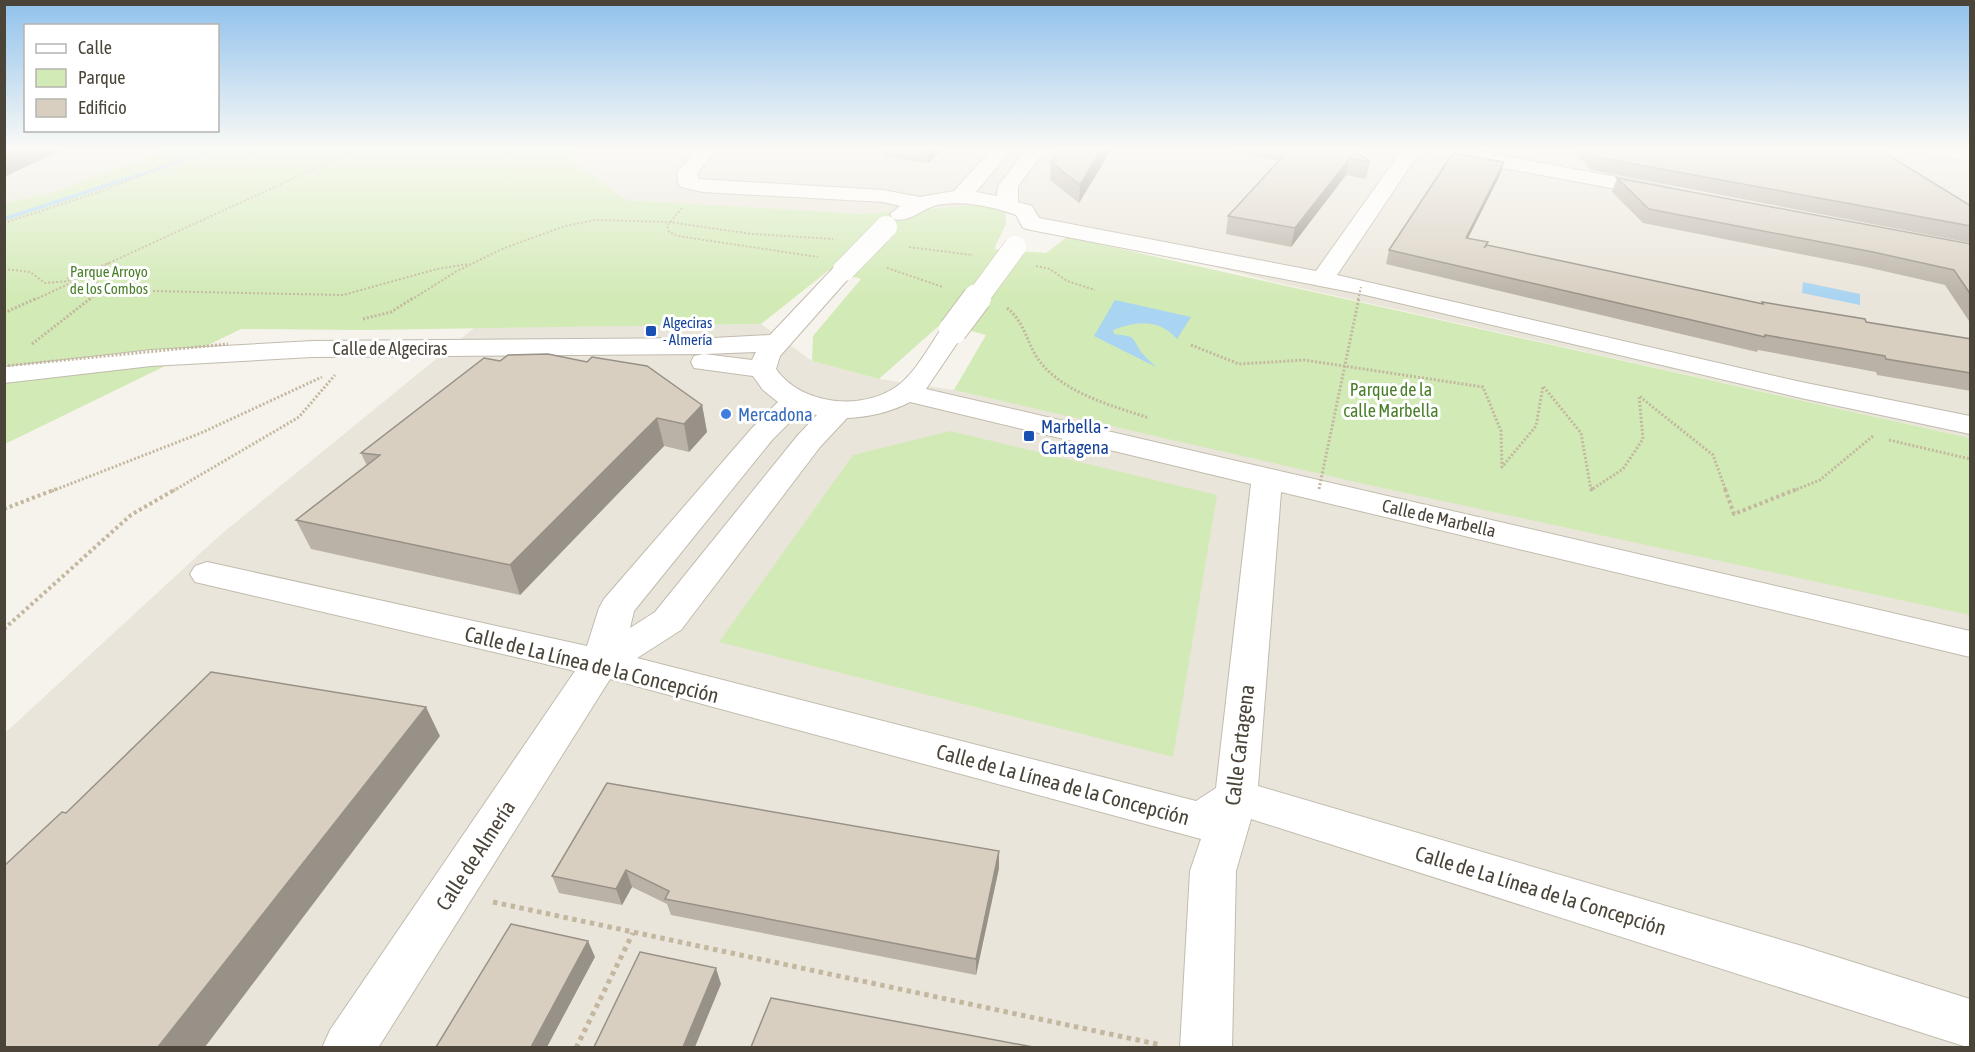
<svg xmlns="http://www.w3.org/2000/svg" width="1975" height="1052" viewBox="0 0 1975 1052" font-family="'Asap Condensed',sans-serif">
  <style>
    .residential { fill: #eae5da }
    .green { fill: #d2eab5 }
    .water { fill: #a9d4f2 }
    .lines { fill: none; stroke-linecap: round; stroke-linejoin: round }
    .stream { fill: #a9d4f2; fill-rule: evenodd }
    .minor-casing { stroke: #c2bbae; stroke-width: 2 }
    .path-far3 { stroke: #c4b79f; stroke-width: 2; stroke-dasharray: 2 2; stroke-linecap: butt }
    .path-far2 { stroke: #c4b79f; stroke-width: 3; stroke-dasharray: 2 2; stroke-linecap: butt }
    .path-far1 { stroke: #c4b79f; stroke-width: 4; stroke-dasharray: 3 3; stroke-linecap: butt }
    .path { stroke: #c4b79f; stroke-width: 5; stroke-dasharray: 4.5 4.5; stroke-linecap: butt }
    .minor { fill: #fff; fill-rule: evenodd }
    .minor-bridge-far1-casing { stroke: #c2bbae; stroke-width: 23; stroke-linecap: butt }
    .minor-bridge-casing { stroke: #c2bbae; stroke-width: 30; stroke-linecap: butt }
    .path-bridge-far1 { stroke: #c4b79f; stroke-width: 2; stroke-dasharray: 2 2; stroke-linecap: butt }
    .path-bridge { stroke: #c4b79f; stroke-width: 3; stroke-dasharray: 2 2; stroke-linecap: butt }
    .minor-bridge-far1 { stroke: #fff; stroke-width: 22 }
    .minor-bridge { stroke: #fff; stroke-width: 28 }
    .wall { fill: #bab2a6 }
    .shaded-wall { fill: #979187 }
    .building { fill: #d8cfc1; stroke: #979187; stroke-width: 1.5 }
    .transit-dot { fill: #1a4fb4; stroke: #fff; stroke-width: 2 }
    .shop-dot { fill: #3f7fe0; stroke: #fff; stroke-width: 2 }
    .labels { text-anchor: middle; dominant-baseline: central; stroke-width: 6; stroke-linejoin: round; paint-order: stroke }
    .far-park-label { font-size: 15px; fill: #4a7f2a; stroke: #fff }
    .far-transit-label { font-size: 15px; fill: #164399; stroke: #fff; text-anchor: start }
    .street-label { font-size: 18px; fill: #4b4439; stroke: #fff }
    .park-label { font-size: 18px; fill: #4a7f2a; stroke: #fff }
    .shop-label { font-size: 18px; fill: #366cbe; stroke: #fff; text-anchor: start }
    .transit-label { font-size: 18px; fill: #164399; stroke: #fff; text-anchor: start }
    .near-street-label { font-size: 21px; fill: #4b4439; stroke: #fff }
  </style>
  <rect width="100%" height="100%" fill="#f6f3ec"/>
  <g class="residential">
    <polygon points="4,150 167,150 51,193 5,203"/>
    <polygon points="579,150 1970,150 1970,438 1270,281 977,205 863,214 626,200 569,158"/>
    <polygon points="761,324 812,361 879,379 954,390 1393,489 1970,614 1970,1047 5,1048 5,733 219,536 474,328"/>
  </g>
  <g class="green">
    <polygon points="167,150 579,150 569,159 626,200 863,214 977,205 1005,212 1006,224 994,249 1046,253 1067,237 1970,438 1970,615 1378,487 954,390 986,335 942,323 879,379 812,361 813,336 861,279 829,270 761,324 365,330 241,329 5,444 5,203 51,193"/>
    <polygon points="950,431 1217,495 1173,757 719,642 853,455"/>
  </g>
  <g class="water">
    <polygon points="1803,282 1860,294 1860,305 1802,293"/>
    <path d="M1115 300 1191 317 1177 339C1159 318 1136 321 1113 330L1114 334C1135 337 1131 335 1141 352 1145 357 1151 362 1156 367L1094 336Z"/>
  </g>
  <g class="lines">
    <polygon class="stream" points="210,150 220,150 4,221 4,217"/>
    <defs>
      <g id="minor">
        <path d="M697 150H717L697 173 698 179 883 190 920 197 954 191 991 150H1011L976 192 997 196 998 186 1026 150H1045L1018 186V202L1032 206 1039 218 1316 271 1402 150H1421L1337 275 1801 382 1970 416V434L1801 398 1361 294 1031 230 1023 228 1016 215C991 206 964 200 937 205 921 209 910 223 893 219L890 214 900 206 883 202 703 192 681 187 678 183 677 172Z"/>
        <polygon points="1430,150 1472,150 1659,185 1666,187 1669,191 1666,195 1659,197 1439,156 1432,154"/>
        <polygon points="1927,150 1970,150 1970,161 1929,154"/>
        <path d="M844 263 852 265 856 270 780 356 776 369C801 405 861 411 896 387 916 373 930 344 944 325L953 322 962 325 966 330 926 389 1970 631V657L1281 492 1258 786 1802 946 1970 999V1048L1251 819 1236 871 1232 1048H1180L1190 871 1201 839 610 679 378 1048H322L330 1030 575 671 195 582 190 574 195 566 207 562 587 646 599 608 604 599 752 428 778 402 763 390 753 376 694 368 691 362 694 356 704 354 312 357 151 366 4 383V367L151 350 312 341 713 338 770 335 836 265ZM756 352 752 360 704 354ZM910 402 1251 484 1216 788 1196 801 637 658 681 630 820 447 847 418C868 417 891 412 910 402ZM801 411 817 415 798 435 655 612 630 628 634 611 772 440Z"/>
      </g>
    </defs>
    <use href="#minor" class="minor-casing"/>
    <g class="path-far3">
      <polyline points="682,208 667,226 669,232 678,236 818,257"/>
      <polyline points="4,223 105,190 203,150"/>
      <polyline points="909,247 973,255"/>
      <polygon points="109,263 89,279 68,280 68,278"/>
      <polyline points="109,263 355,150"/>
      <polyline points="1036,266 1050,269 1067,281 1095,290"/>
      <polyline points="887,268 943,287"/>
      <polyline points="4,269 30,272 45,283 69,281"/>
      <polyline points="101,290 343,295 437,269 468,264"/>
      <polyline points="34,300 73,282"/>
      <polyline points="89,300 101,290 97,282 90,279"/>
      <polyline points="411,300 457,271 502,249 565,226 595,220 669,222 752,234 833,239"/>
    </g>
    <g class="path-far2">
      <path d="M1007 308C1026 323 1027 346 1041 363 1066 394 1113 406 1149 418"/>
      <polyline points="4,313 37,298"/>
      <polyline points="363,319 391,312 413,298"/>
      <polyline points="32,344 91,298"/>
      <polyline points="1191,345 1239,364 1304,360 1483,387 1501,431 1502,467 1536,426 1543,386 1581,433 1591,490 1623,469 1643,439 1639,396 1713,455 1726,491"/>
      <polyline points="1889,440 1970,459"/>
      <polyline points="52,491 201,433 322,377"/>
      <polyline points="173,491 299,417 335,375"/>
      <polyline points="1793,491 1820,480 1873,436"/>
    </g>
    <g class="path-far1">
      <polyline points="1591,489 1593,489"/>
      <polyline points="1725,489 1734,514 1797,489"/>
      <polyline points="4,509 56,489"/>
      <polyline points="4,629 131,515 176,489"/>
    </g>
    <g class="path">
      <polyline points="493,902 1161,1045"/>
      <polyline points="576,1048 633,933"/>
    </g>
    <use href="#minor" class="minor"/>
    <defs>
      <g id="minor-bridge-far1">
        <polyline points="844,270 886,227"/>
        <polyline points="976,300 1015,247"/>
      </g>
      <polyline id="minor-bridge" points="953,330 977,298"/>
    </defs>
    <use href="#minor-bridge-far1" class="minor-bridge-far1-casing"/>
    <use href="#minor-bridge" class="minor-bridge-casing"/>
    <polyline class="path-bridge-far1" points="1358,300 1361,287"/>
    <g class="path-bridge">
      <polyline points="4,366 228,344"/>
      <polyline points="1319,489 1359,298"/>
    </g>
    <use href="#minor-bridge-far1" class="minor-bridge-far1"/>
    <use href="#minor-bridge" class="minor-bridge"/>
  </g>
  <g class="wall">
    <polygon points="884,150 942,150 928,163 884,157"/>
    <polygon points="1111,150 1079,203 1050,180 1051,162"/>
    <polygon points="1226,150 1354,150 1370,162 1366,179 1346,175 1291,247 1226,234 1228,216 1279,161"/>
    <polygon points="1572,150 1880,150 1971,206 1971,243 1591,170"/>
    <polygon points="1500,175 1468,238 1487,245 1762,304 1762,302 1866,322 1971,339 1971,391 1877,375 1876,372 1758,350 1757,352 1386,264 1389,250"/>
    <polygon points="1617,178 1971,244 1971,324 1945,285 1866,267 1643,223 1612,192"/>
    <polygon points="500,361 702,405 707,432 689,452 664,446 520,595 311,549 296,520 367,466 361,453"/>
    <polygon points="607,783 999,851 999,868 976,975 671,915 667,904 632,887 622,905 559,893 552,876"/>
  </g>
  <g class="shaded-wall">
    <polygon points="4,150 62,150 4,177"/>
    <polygon points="930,150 942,150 928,163 928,153"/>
    <polygon points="1101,150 1111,150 1079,203 1080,185"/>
    <polygon points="1350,158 1346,175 1291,247 1295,228"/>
    <polygon points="1504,162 1500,175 1461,252 1466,238"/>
    <polygon points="702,405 707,432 689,452 684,424"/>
    <polygon points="657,418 664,446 520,595 510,565"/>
    <polygon points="426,707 440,736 205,1047 158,1047"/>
    <polygon points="999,851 999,868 976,975 976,959"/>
    <polygon points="626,870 632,887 622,905 616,889"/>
    <polygon points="588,941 595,957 547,1047 531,1047"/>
    <polygon points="716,968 721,984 695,1047 683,1047"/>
  </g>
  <g class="building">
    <polygon points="912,150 930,150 928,153"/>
    <polygon points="1060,150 1101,150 1080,185 1051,162"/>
    <polygon points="1289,150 1354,150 1370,162 1350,158 1295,228 1228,216"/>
    <polygon points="1589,150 1880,150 1971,206 1971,226 1596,157"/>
    <polygon points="1453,153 1504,162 1466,238 1488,242 1484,248 1487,245 1763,304 1762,302 1865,319 1866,322 1971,339 1971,373 1886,359 1885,356 1765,335 1765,337 1389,250"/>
    <polygon points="1617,178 1971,244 1971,295 1954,270 1873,252 1649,209"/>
    <polygon points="548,354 587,362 592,357 647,366 702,405 684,424 657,418 510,565 296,520 380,455 361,453 484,358 500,361 508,355"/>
    <polygon points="211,672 426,707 158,1047 4,1047 4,866 62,812 66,813"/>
    <polygon points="607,783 999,851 976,959 665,899 669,891 626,870 616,889 552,876"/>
    <polygon points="511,924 588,941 531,1047 436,1047"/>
    <polygon points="640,952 716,968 683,1047 594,1047"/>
    <polygon points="771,998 1033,1047 751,1047"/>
  </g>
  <linearGradient id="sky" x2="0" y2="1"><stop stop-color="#8fc1ec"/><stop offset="0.5" stop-color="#fbfaf6"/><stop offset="1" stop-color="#fbfaf6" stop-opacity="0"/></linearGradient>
  <rect width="1975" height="298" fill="url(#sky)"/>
  <g class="transit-dot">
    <rect x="645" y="325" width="12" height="12" rx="3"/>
    <rect x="1023" y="430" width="12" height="12" rx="3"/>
  </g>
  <circle class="shop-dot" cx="726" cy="414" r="6"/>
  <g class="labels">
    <g class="far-park-label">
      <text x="109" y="271">Parque Arroyo<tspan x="109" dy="17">de los Combos</tspan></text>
    </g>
    <g class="far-transit-label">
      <text x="663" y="322">Algeciras<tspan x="663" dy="17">- Almería</tspan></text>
    </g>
    <g class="street-label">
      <text x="390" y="348">Calle de Algeciras</text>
      <text transform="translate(1439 518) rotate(13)">Calle de Marbella</text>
    </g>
    <g class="park-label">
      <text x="1391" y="389">Parque de la<tspan x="1391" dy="21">calle Marbella</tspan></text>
    </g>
    <g class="shop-label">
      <text x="738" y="414">Mercadona</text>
    </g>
    <g class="transit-label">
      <text x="1041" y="426">Marbella -<tspan x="1041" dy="21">Cartagena</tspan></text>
    </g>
    <g class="near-street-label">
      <text transform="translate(592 664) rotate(14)">Calle de La Línea de la Concepción</text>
      <text transform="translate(1239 745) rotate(-83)">Calle Cartagena</text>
      <text transform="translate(1063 784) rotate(15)">Calle de La Línea de la Concepción</text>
      <text transform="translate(475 855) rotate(-57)">Calle de Almería</text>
      <text transform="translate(1541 890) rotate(17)">Calle de La Línea de la Concepción</text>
    </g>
  </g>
  <rect width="1975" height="1052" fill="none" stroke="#4b4439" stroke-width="12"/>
  <rect x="24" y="24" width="195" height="108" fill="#ffffff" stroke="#b7b4b0" stroke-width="1.5"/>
  <rect x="36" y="44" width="30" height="9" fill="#ffffff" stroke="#b7b4b0" stroke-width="1.5"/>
  <text x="78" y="54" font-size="18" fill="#4b4439">Calle</text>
  <rect x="36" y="69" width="30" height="18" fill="#d2eab5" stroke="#b7b4b0" stroke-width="1.5"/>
  <text x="78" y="84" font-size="18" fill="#4b4439">Parque</text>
  <rect x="36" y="99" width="30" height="18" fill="#d8cfc1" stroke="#b7b4b0" stroke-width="1.5"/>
  <text x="78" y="114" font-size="18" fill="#4b4439">Edificio</text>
</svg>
